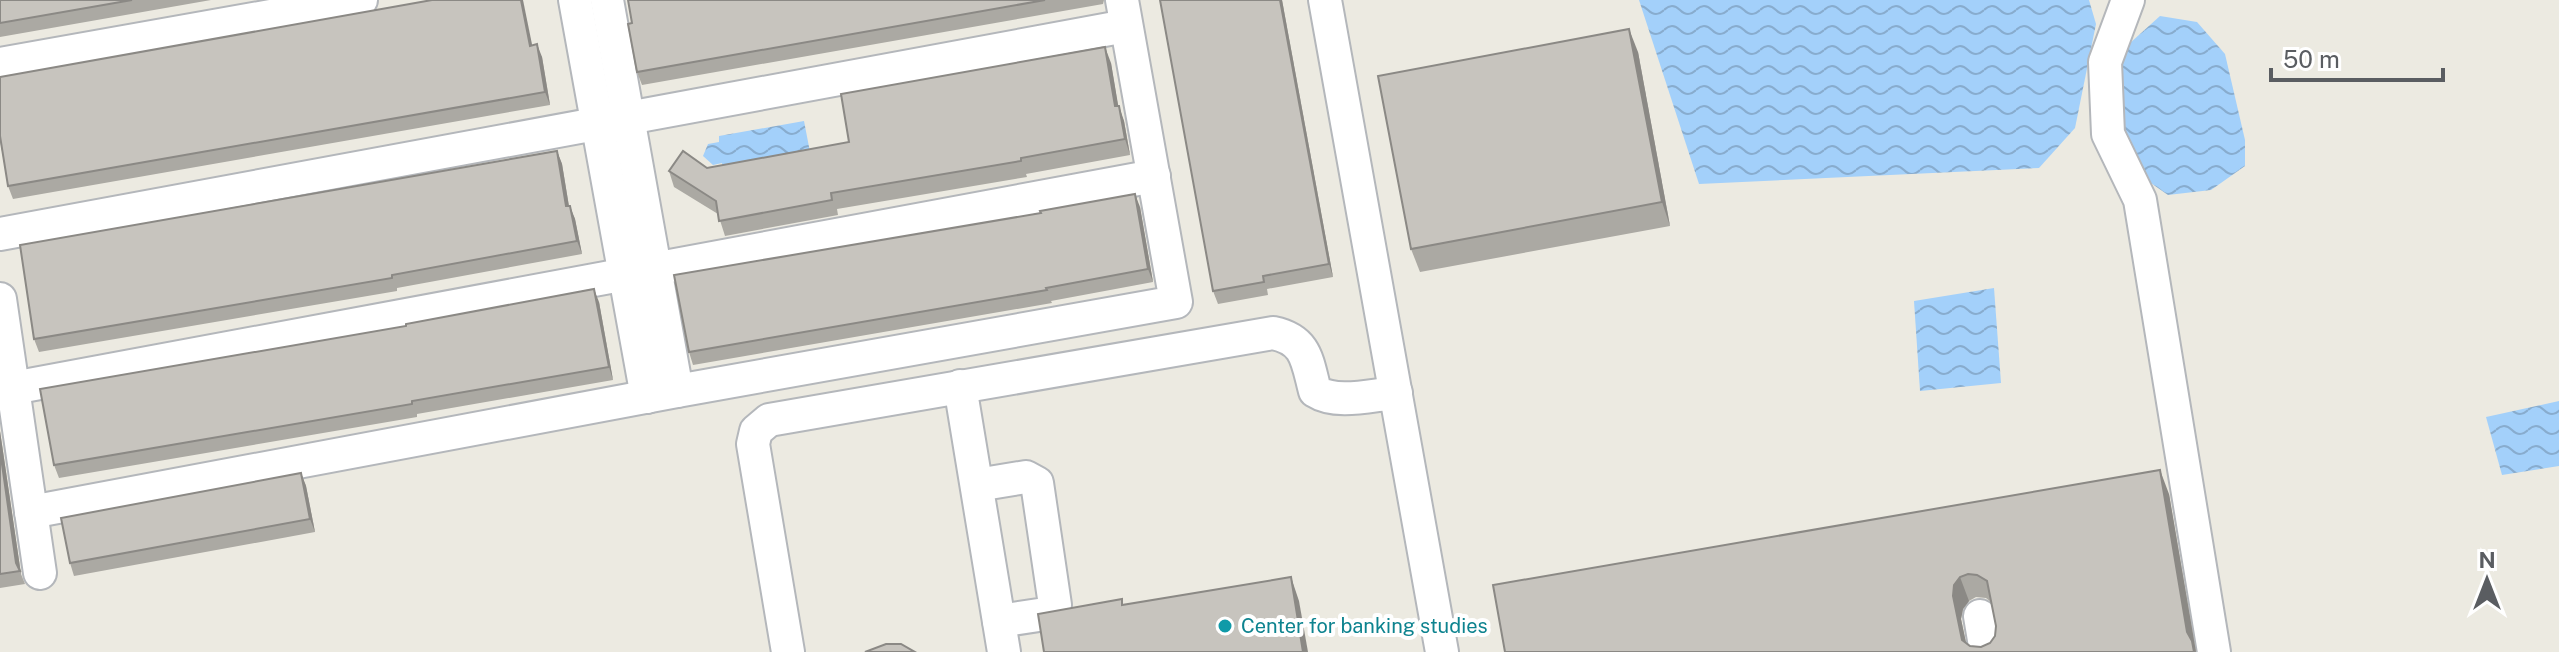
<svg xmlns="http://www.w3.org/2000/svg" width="2559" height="652" viewBox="0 0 2559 652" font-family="'Public Sans',sans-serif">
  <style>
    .water { fill: url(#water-waves) }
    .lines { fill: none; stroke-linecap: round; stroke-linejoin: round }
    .minor-casing { stroke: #b4b7bb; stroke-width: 36 }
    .minor { stroke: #fff; stroke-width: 32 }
    .wall { fill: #aba9a3; fill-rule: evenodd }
    .shaded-wall { fill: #8b8985 }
    .building { fill: #c7c4be; stroke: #8b8985; stroke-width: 2; fill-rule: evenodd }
    .culture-dot { fill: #0f9aa8; stroke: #fff; stroke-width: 3 }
    .labels { text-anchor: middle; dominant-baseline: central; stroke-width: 8; stroke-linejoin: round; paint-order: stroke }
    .culture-label { font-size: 20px; fill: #0d838f; stroke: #fff; text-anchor: start }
  </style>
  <defs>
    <pattern id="water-waves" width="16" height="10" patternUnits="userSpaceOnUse" patternTransform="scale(2)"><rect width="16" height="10" fill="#a3d0fa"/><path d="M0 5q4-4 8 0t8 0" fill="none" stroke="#88acce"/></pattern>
  </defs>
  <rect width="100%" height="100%" fill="#eceae1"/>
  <g class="water">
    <polygon points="1639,0 2089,0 2096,24 2075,128 2039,168 1699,184"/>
    <polygon points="2160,16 2197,22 2225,54 2245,140 2245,166 2211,190 2168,195 2138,174 2118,120 2120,52"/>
    <polygon points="804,121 810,152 723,169 722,163 713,165 703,156 708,144 719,142 719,136"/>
    <polygon points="1994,288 2001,383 1920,391 1914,301"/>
    <polygon points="2559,401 2559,466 2502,475 2486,417"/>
  </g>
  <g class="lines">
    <defs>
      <g id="minor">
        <polyline points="575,0 647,397"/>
        <polyline points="607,0 677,391"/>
        <polyline points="1325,0 1442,652"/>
        <polyline points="2128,0 2105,62 2108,134 2140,200 2214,652"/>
        <polyline points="0,64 361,0"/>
        <polyline points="0,234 1126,26"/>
        <polyline points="0,299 40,573"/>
        <polyline points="960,386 1004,652"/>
        <polyline points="13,388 1154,176"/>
        <polyline points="977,485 1026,477 1037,483 1055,605 1052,613 999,621"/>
        <polyline points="31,512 677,391 1176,302 1122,0"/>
        <polyline points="1980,616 1986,652"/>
        <path d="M788 652 753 444 756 431 769 420 1273 333C1307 340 1307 361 1315 391 1337 405 1371 395 1396 393"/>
      </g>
    </defs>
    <use href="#minor" class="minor-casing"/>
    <use href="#minor" class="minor"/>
  </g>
  <g class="wall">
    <polygon points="0,0 211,0 0,37"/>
    <polygon points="628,0 1104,0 1103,4 642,85 637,72 632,23"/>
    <polygon points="1160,0 1282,0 1333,277 1267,289 1268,295 1218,304 1213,291"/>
    <polygon points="532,45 542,57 550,105 13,199 8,186 0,140 0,77"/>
    <polygon points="1638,52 1670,226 1420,272 1411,249"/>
    <polygon points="1111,63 1118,106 1124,121 1130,155 1026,174 1027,177 837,209 838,215 725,236 718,214 674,187 669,171 707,168 849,142"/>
    <polygon points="557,151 562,164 569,206 575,219 582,254 397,288 397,291 39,352 34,339"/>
    <polygon points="1140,207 1153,282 1051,301 1052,303 693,365 689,352"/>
    <polygon points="599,302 613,380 417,414 417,417 59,478 54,465"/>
    <polygon points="0,431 21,574 25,584 0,588"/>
    <polygon points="301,473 306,486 315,532 74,576 70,563"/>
    <path d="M2169 494 2196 652H1505ZM1976 597 1986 598 1991 602 1996 626 1995 636 1990 643 1981 647 1970 646 1966 643 1961 619 1963 609 1969 601Z"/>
  </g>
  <g class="shaded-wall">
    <polygon points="521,0 523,0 535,59 530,46"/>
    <polygon points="1280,0 1282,0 1333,277 1329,264"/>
    <polygon points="1629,29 1638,52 1670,226 1662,202"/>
    <polygon points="537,44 542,57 550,105 545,92"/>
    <polygon points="1105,47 1111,63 1121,122 1115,106"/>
    <polygon points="1119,106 1124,121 1130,155 1125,139"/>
    <polygon points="557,151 562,164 571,219 566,206"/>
    <polygon points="1135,194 1140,207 1153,282 1148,269"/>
    <polygon points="570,206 575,219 582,254 577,241"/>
    <polygon points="594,289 599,302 613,380 609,367"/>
    <polygon points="0,431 21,574 16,563 0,450"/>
    <polygon points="2160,470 2169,494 2196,652 2194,652 2187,632"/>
    <polygon points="301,473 306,486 315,532 310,519"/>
    <polygon points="1291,577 1299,601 1308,652 1303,652"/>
    <polygon points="1960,577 1969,601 1963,609 1961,619 1968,652 1962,640 1953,596 1954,585"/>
  </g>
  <g class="building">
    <polygon points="0,0 132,0 0,23"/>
    <polygon points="432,0 521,0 530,46 537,44 545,92 8,186 0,136 0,77"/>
    <polygon points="628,0 1045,0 637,72 628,24 632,23"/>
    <polygon points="1160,0 1280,0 1329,264 1263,276 1264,282 1213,291"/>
    <polygon points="1629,29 1662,202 1411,249 1378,76"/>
    <polygon points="1105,47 1115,106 1119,106 1125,139 1021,158 1021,161 831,193 832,200 719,221 716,201 669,171 683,151 707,168 849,142 841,94"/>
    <polygon points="557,151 566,206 570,206 577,241 392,275 392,278 34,339 20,245"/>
    <polygon points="1135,194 1148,269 1046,288 1047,290 689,352 674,275 1041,213 1040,211"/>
    <polygon points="594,289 609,367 412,401 412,404 54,465 40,389 406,326 406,324"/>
    <polygon points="0,450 16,563 20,571 0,574"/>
    <path d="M2160 470 2187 632 2192 641 2194 652H1505L1493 585ZM1968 574 1977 575 1987 581 1996 626 1995 636 1990 643 1981 647 1970 646 1962 640 1953 596 1954 585 1960 577Z"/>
    <polygon points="301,473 310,519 70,563 61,518"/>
    <polygon points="1291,577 1303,652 1044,652 1038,614 1122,599 1122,605"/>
    <polygon points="886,644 901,644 915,652 865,652"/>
  </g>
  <circle class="culture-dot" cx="1225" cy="626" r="8"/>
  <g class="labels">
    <g class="culture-label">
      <text x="1241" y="626">Center for banking studies</text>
    </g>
  </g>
  <g transform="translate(2487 580)" stroke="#ffffff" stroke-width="6" paint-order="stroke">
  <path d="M0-6L14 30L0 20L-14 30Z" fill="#5a5d61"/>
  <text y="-12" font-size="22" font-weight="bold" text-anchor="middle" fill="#5a5d61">N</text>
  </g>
  <path d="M2271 68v12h172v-12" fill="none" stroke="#5a5d61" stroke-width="4"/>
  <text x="2283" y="68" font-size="24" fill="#5a5d61" stroke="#ffffff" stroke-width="6" paint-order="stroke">50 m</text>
</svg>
